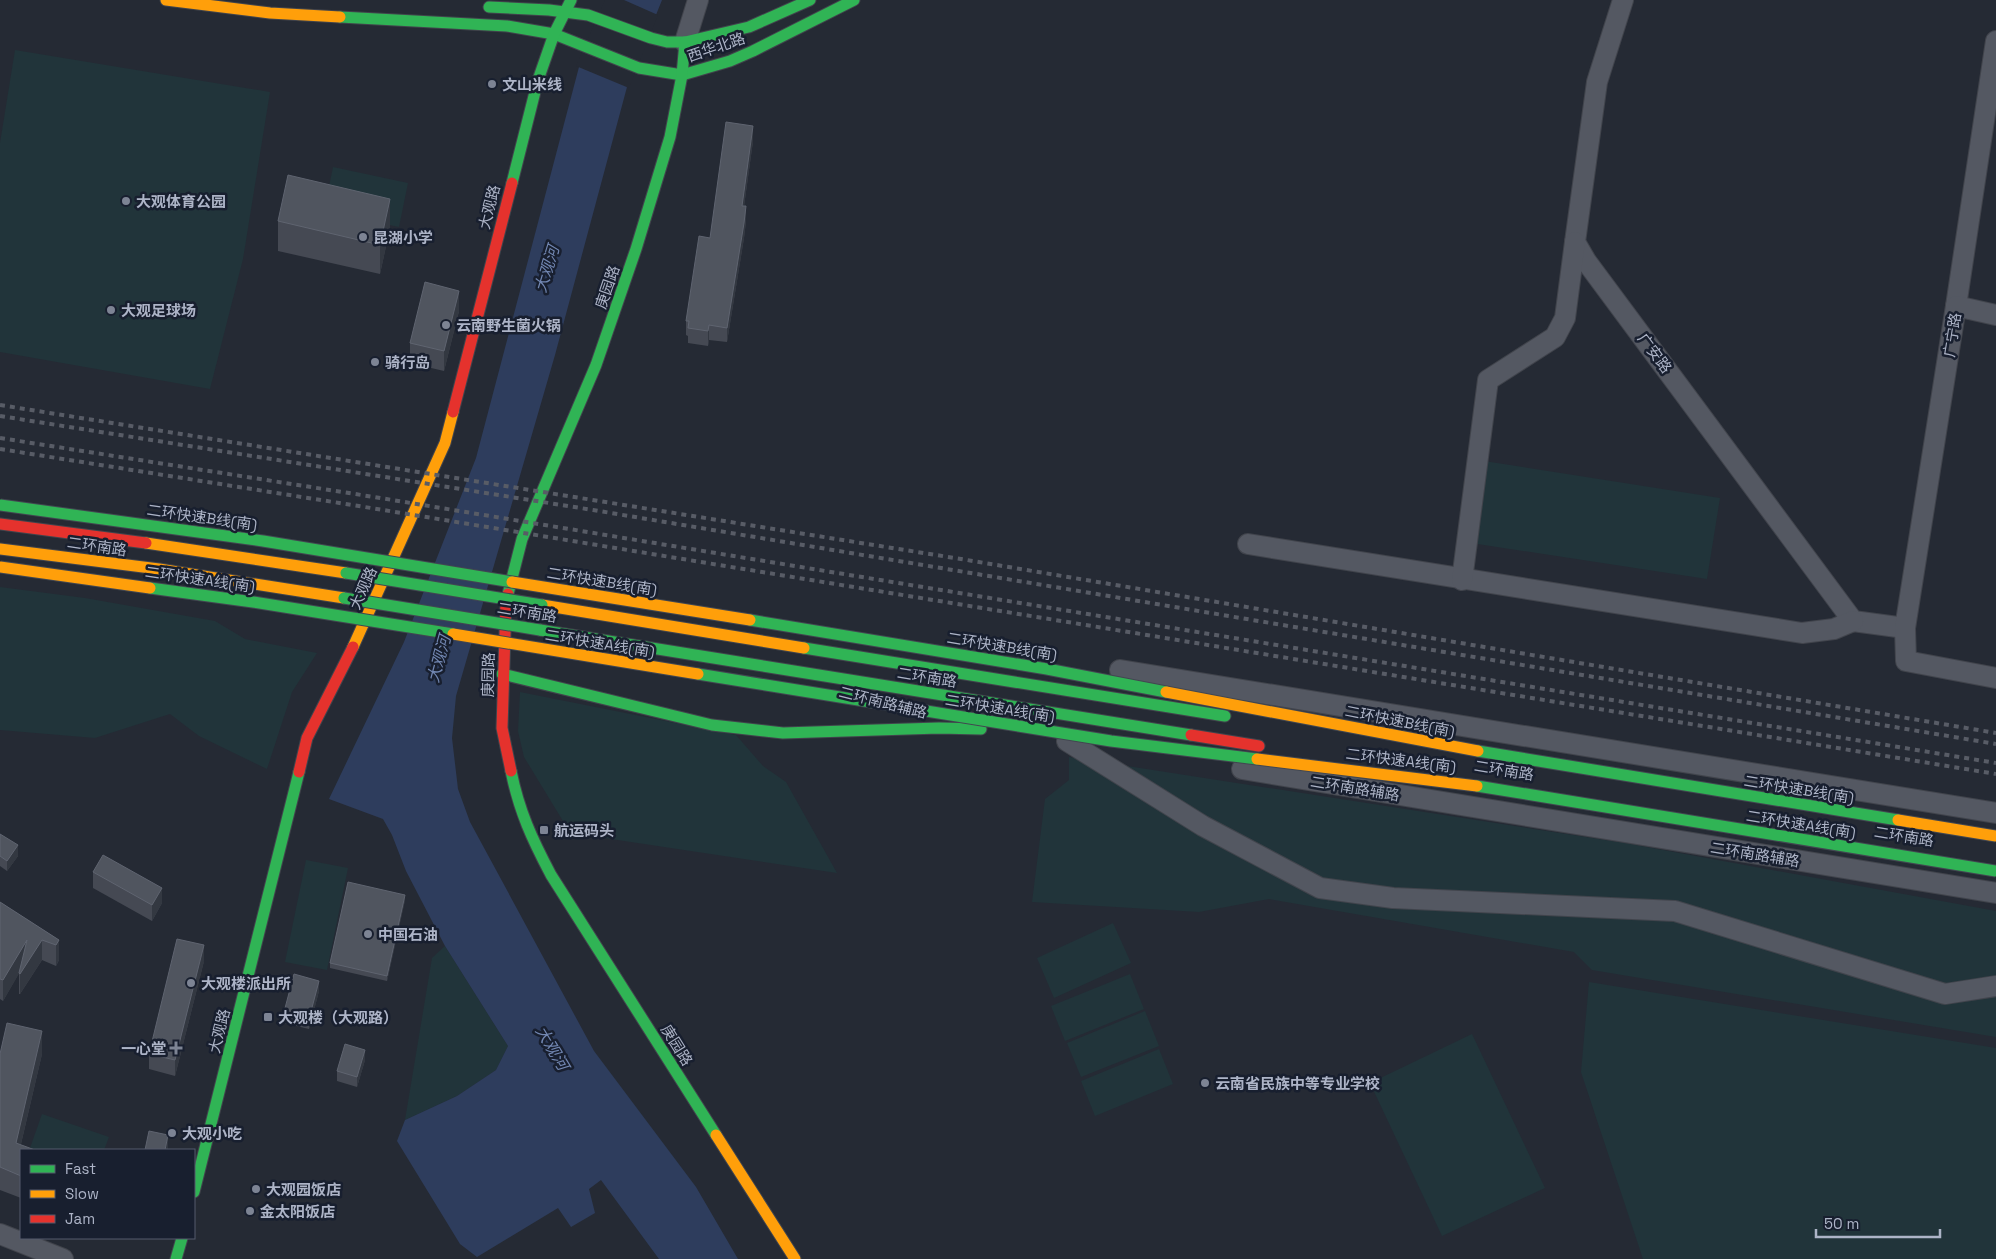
<svg xmlns="http://www.w3.org/2000/svg" width="1996" height="1259" viewBox="0 0 1996 1259" font-family="'Space Grotesk','Noto Sans SC',sans-serif">
  <style>
    .green { fill: #21343a }
    .water { fill: #2e3d5d }
    .pier { fill: #252a34 }
    .lines { fill: none; stroke-linecap: round; stroke-linejoin: round }
    .street-casing { stroke: #41444c; stroke-width: 22 }
    .fast-casing { stroke: #41444c; stroke-width: 13 }
    .slow-casing { stroke: #41444c; stroke-width: 13 }
    .jam-casing { stroke: #41444c; stroke-width: 13 }
    .street { stroke: #545862; stroke-width: 20 }
    .fast { stroke: #30b455; stroke-width: 11 }
    .slow { stroke: #ff9f0a; stroke-width: 11 }
    .jam { stroke: #e5322d; stroke-width: 11 }
    .rail { stroke: #585c66; stroke-width: 4; stroke-dasharray: 5 5; stroke-linecap: butt }
    .fast-bridge-casing { stroke: #424751; stroke-width: 13; stroke-linecap: butt }
    .slow-bridge-casing { stroke: #424751; stroke-width: 13; stroke-linecap: butt }
    .fast-bridge { stroke: #30b455; stroke-width: 11 }
    .slow-bridge { stroke: #ff9f0a; stroke-width: 11 }
    .wall { fill: #454953 }
    .shaded-wall { fill: #333841 }
    .building { fill: #50555f; stroke: #5f6470 }
    .poi-dot { fill: #7d8494; stroke: #181f2f; stroke-width: 2 }
    .labels { text-anchor: middle; dominant-baseline: central; stroke-width: 5; stroke-linejoin: round; paint-order: stroke }
    .street-label { font-size: 15px; fill: #adb4c7; stroke: #181f2f }
    .poi-label { font-size: 15px; font-weight: bold; fill: #adb4c7; stroke: #181f2f; text-anchor: start }
    .water-label { font-size: 16px; font-style: italic; fill: #7287b2; stroke: #181f2f }
  </style>
  <rect width="100%" height="100%" fill="#252a34"/>
  <g class="green">
    <polygon points="15,50 270,92 243,259 210,389 0,352 0,143"/>
    <polygon points="333,167 408,183 399,227 324,211"/>
    <polygon points="1484,461 1720,498 1707,579 1471,543"/>
    <polygon points="0,587 85,598 215,621 245,639 317,653 292,692 267,769 199,736 170,714 95,738 0,730"/>
    <polygon points="520,692 736,735 763,766 786,782 837,873 591,836 566,826 524,757 518,731"/>
    <polygon points="1069,757 1625,843 1996,911 1996,1037 1592,970 1574,952 1269,899 1199,912 1032,902 1045,799 1069,780"/>
    <polygon points="306,860 348,868 327,970 285,962"/>
    <polygon points="1113,923 1131,963 1054,998 1037,958"/>
    <polygon points="445,946 508,1046 496,1070 457,1096 405,1120 432,958"/>
    <polygon points="1130,974 1144,1009 1065,1041 1051,1006"/>
    <polygon points="1589,982 1996,1048 1996,1259 1643,1259 1581,1072"/>
    <polygon points="1145,1011 1159,1046 1081,1077 1067,1043"/>
    <polygon points="1472,1034 1545,1188 1442,1236 1370,1083"/>
    <polygon points="1159,1049 1173,1084 1095,1116 1081,1081"/>
    <polygon points="42,1114 109,1137 104,1150 37,1150 30,1148"/>
  </g>
  <polygon class="water" points="608,0 662,0 627,87 555,355 456,696 452,738 458,789 470,822 594,1051 696,1187 738,1259 659,1259 601,1180 589,1189 595,1213 571,1227 558,1208 477,1257 460,1244 397,1141 405,1120 457,1096 496,1070 508,1046 445,946 406,871 392,835 383,819 329,799 404,642 476,458 579,67"/>
  <polygon class="pier" points="605,0 624,0 658,15 629,88 576,66"/>
  <g class="lines">
    <defs>
      <g id="street">
        <polyline points="1623,0 1597,82 1575,242 1586,261 1853,621 1905,628"/>
        <polyline points="1996,41 1956,306 1905,628 1906,661 1996,678"/>
        <polyline points="685,42 698,0"/>
        <polyline points="1956,306 1996,315"/>
        <polyline points="1248,544 1802,633 1834,629 1853,621"/>
        <polyline points="1462,580 1488,380 1555,337 1565,318 1575,242"/>
        <polyline points="1120,670 1996,813"/>
        <polyline points="1067,741 1203,826 1320,888 1393,898 1675,911 1945,994 1996,986"/>
        <polyline points="1242,769 1996,893"/>
        <polyline points="0,1234 63,1259"/>
      </g>
      <g id="fast">
        <polyline points="489,7 549,10 588,15 651,38 667,42 685,42 749,27 810,0"/>
        <polyline points="340,17 507,26 554,34 639,68 682,75 730,61 753,51 854,0"/>
        <polyline points="512,183 538,80 554,34 571,0"/>
        <polyline points="508,594 522,539 596,365 636,249 670,137 682,75 685,42"/>
        <polyline points="540,630 1191,735"/>
        <polyline points="804,648 1225,716"/>
        <polyline points="502,674 712,725 783,733 939,728 981,729"/>
        <path d="M511 771C519 811 532 839 551 875L716 1135"/>
        <polyline points="194,1192 299,772"/>
        <polyline points="176,1259 182,1238"/>
      </g>
      <g id="slow">
        <polyline points="166,0 270,13 340,17"/>
        <polyline points="146,543 346,573"/>
        <polyline points="0,549 159,569 344,598"/>
        <polyline points="542,605 804,648"/>
        <polyline points="353,647 445,443 453,412"/>
        <polyline points="716,1135 795,1259"/>
      </g>
      <g id="jam">
        <polyline points="453,412 512,183"/>
        <polyline points="0,524 146,543"/>
        <polyline points="508,594 506,602 502,728 511,771"/>
        <polyline points="1191,735 1259,746"/>
        <polyline points="299,772 307,738 353,647"/>
      </g>
    </defs>
    <use href="#street" class="street-casing"/>
    <use href="#fast" class="fast-casing"/>
    <use href="#slow" class="slow-casing"/>
    <use href="#jam" class="jam-casing"/>
    <use href="#street" class="street"/>
    <use href="#fast" class="fast"/>
    <use href="#slow" class="slow"/>
    <use href="#jam" class="jam"/>
    <g class="rail">
      <polyline points="0,405 961,559 1996,733"/>
      <polyline points="0,416 593,510 1996,744"/>
      <polyline points="0,438 374,497 1996,763"/>
      <polyline points="0,449 371,508 1996,774"/>
    </g>
    <defs>
      <g id="fast-bridge">
        <polyline points="0,505 263,541 512,582"/>
        <polyline points="346,573 542,605"/>
        <polyline points="150,588 253,602 453,634"/>
        <polyline points="344,598 540,630"/>
        <polyline points="750,620 1047,669 1166,692"/>
        <polyline points="698,674 1111,741 1257,759"/>
        <polyline points="1478,751 1898,820"/>
        <polyline points="1477,786 1996,871"/>
      </g>
      <g id="slow-bridge">
        <polyline points="0,567 150,588"/>
        <polyline points="512,582 750,620"/>
        <polyline points="453,634 698,674"/>
        <polyline points="1166,692 1478,751"/>
        <polyline points="1257,759 1477,786"/>
        <polyline points="1898,820 1996,836"/>
      </g>
    </defs>
    <use href="#fast-bridge" class="fast-bridge-casing"/>
    <use href="#slow-bridge" class="slow-bridge-casing"/>
    <use href="#fast-bridge" class="fast-bridge"/>
    <use href="#slow-bridge" class="slow-bridge"/>
  </g>
  <g class="wall">
    <polygon points="753,141 744,206 746,221 744,238 727,342 709,340 708,346 688,343 688,336 686,335 686,321"/>
    <polygon points="278,221 390,228 380,274 278,251"/>
    <polygon points="459,311 444,371 410,363 410,343"/>
    <polygon points="0,834 18,856 7,871 0,866"/>
    <polygon points="93,872 162,903 152,921 93,888"/>
    <polygon points="405,900 387,981 330,968 330,963"/>
    <polygon points="0,902 59,940 59,960 56,966 42,960 20,994 19,994 19,973 3,1001 0,999"/>
    <polygon points="204,961 175,1076 149,1069 149,1054"/>
    <polygon points="319,991 309,1029 284,1023 284,1012"/>
    <polygon points="0,1054 42,1054 21,1144 21,1198 0,1190"/>
    <polygon points="365,1060 357,1087 337,1081 337,1071"/>
  </g>
  <g class="shaded-wall">
    <polygon points="753,126 753,141 742,221 742,206"/>
    <polygon points="390,199 390,228 380,274 380,245"/>
    <polygon points="746,206 746,221 744,238 727,342 727,328"/>
    <polygon points="459,291 459,311 444,371 444,351"/>
    <polygon points="709,325 709,340 708,346 708,331"/>
    <polygon points="18,845 18,856 7,871 7,861"/>
    <polygon points="162,888 162,903 152,921 152,905"/>
    <polygon points="405,895 405,900 387,981 387,976"/>
    <polygon points="27,940 27,960 3,1001 3,980"/>
    <polygon points="42,940 42,960 20,994 20,974"/>
    <polygon points="59,940 59,960 56,966 56,945"/>
    <polygon points="204,945 204,961 175,1076 175,1060"/>
    <polygon points="319,981 319,991 309,1029 309,1019"/>
    <polygon points="42,1031 42,1054 16,1165 16,1143"/>
    <polygon points="365,1050 365,1060 357,1087 357,1077"/>
    <polygon points="168,1135 168,1150 165,1150"/>
  </g>
  <g class="building">
    <polygon points="726,122 753,126 742,206 746,206 744,223 727,328 709,325 708,331 688,328 689,321 686,321 699,236 710,238"/>
    <polygon points="288,175 390,199 380,245 278,221"/>
    <polygon points="425,282 459,291 444,351 410,343"/>
    <polygon points="0,834 18,845 7,861 0,856"/>
    <polygon points="103,855 162,888 152,905 93,872"/>
    <polygon points="348,882 405,895 387,976 330,963"/>
    <polygon points="0,902 59,940 56,945 42,940 20,974 19,973 27,940 3,980 0,979"/>
    <polygon points="177,939 204,945 175,1060 149,1054"/>
    <polygon points="294,974 319,981 309,1019 284,1012"/>
    <polygon points="7,1023 42,1031 16,1143 35,1150 21,1150 21,1176 0,1167 0,1054"/>
    <polygon points="345,1044 365,1050 357,1077 337,1071"/>
    <polygon points="149,1131 168,1135 165,1150 145,1150"/>
  </g>
  <g class="poi-dot">
    <circle cx="492" cy="84" r="5"/>
    <circle cx="126" cy="201" r="5"/>
    <circle cx="363" cy="237" r="5"/>
    <circle cx="111" cy="310" r="5"/>
    <circle cx="446" cy="325" r="5"/>
    <circle cx="375" cy="362" r="5"/>
    <rect x="539" y="825" width="10" height="10" rx="2.5"/>
    <circle cx="368" cy="934" r="5"/>
    <circle cx="191" cy="983" r="5"/>
    <rect x="263" y="1012" width="10" height="10" rx="2.5"/>
    <path d="M173.5 1040.5h5v5h5v5h-5v5h-5v-5h-5v-5h5z"/>
    <circle cx="1205" cy="1083" r="5"/>
    <circle cx="172" cy="1133" r="5"/>
    <circle cx="256" cy="1189" r="5"/>
    <circle cx="250" cy="1211" r="5"/>
  </g>
  <g class="labels">
    <g class="street-label">
      <text transform="translate(716 47) rotate(-19)">西华北路</text>
      <text transform="translate(489 207) rotate(-76)">大观路</text>
      <text transform="translate(607 287) rotate(-71)">庚园路</text>
      <text transform="translate(1952 335) rotate(-81)">广宁路</text>
      <text transform="translate(1655 353) rotate(53)">广安路</text>
      <text transform="translate(202 517) rotate(8)">二环快速B线(南)</text>
      <text transform="translate(97 546) rotate(8)">二环南路</text>
      <text transform="translate(200 579) rotate(8)">二环快速A线(南)</text>
      <text transform="translate(602 581) rotate(9)">二环快速B线(南)</text>
      <text transform="translate(363 588) rotate(-66)">大观路</text>
      <text transform="translate(527 612) rotate(9)">二环南路</text>
      <text transform="translate(600 643) rotate(9)">二环快速A线(南)</text>
      <text transform="translate(1002 646) rotate(9)">二环快速B线(南)</text>
      <text transform="translate(488 675) rotate(-89)">庚园路</text>
      <text transform="translate(927 677) rotate(9)">二环南路</text>
      <text transform="translate(883 702) rotate(14)">二环南路辅路</text>
      <text transform="translate(1000 708) rotate(9)">二环快速A线(南)</text>
      <text transform="translate(1400 721) rotate(11)">二环快速B线(南)</text>
      <text transform="translate(1401 760) rotate(7)">二环快速A线(南)</text>
      <text transform="translate(1504 770) rotate(9)">二环南路</text>
      <text transform="translate(1355 788) rotate(9)">二环南路辅路</text>
      <text transform="translate(1799 789) rotate(9)">二环快速B线(南)</text>
      <text transform="translate(1801 824) rotate(9)">二环快速A线(南)</text>
      <text transform="translate(1904 836) rotate(9)">二环南路</text>
      <text transform="translate(1755 854) rotate(9)">二环南路辅路</text>
      <text transform="translate(219 1031) rotate(-76)">大观路</text>
      <text transform="translate(677 1045) rotate(58)">庚园路</text>
    </g>
    <g class="poi-label">
      <text x="502" y="84">文山米线</text>
      <text x="136" y="201">大观体育公园</text>
      <text x="373" y="237">昆湖小学</text>
      <text x="121" y="310">大观足球场</text>
      <text x="456" y="325">云南野生菌火锅</text>
      <text x="385" y="362">骑行岛</text>
      <text x="554" y="830">航运码头</text>
      <text x="378" y="934">中国石油</text>
      <text x="201" y="983">大观楼派出所</text>
      <text x="278" y="1017">大观楼（大观路）</text>
      <text x="166" y="1048" text-anchor="end">一心堂</text>
      <text x="1215" y="1083">云南省民族中等专业学校</text>
      <text x="182" y="1133">大观小吃</text>
      <text x="266" y="1189">大观园饭店</text>
      <text x="260" y="1211">金太阳饭店</text>
    </g>
    <g class="water-label">
      <text transform="translate(547 269) rotate(-73)">大观河</text>
      <text transform="translate(439 659) rotate(-75)">大观河</text>
      <text transform="translate(552 1048) rotate(59)">大观河</text>
    </g>
  </g>
  <rect x="20" y="1149" width="175" height="90" fill="#181f2f" stroke="#545b6c"/>
  <rect x="30" y="1165" width="25" height="8" fill="#30b455" stroke="#545b6c"/>
  <text x="65" y="1174" font-size="15" fill="#adb4c7">Fast</text>
  <rect x="30" y="1190" width="25" height="8" fill="#ff9f0a" stroke="#545b6c"/>
  <text x="65" y="1199" font-size="15" fill="#adb4c7">Slow</text>
  <rect x="30" y="1215" width="25" height="8" fill="#e5322d" stroke="#545b6c"/>
  <text x="65" y="1224" font-size="15" fill="#adb4c7">Jam</text>
  <path d="M1816 1229v8h124v-8" fill="none" stroke="#adb4c7" stroke-width="2.5"/>
  <text x="1824" y="1229" font-size="15" fill="#adb4c7" stroke="#181f2f" stroke-width="4" paint-order="stroke">50 m</text>
</svg>
